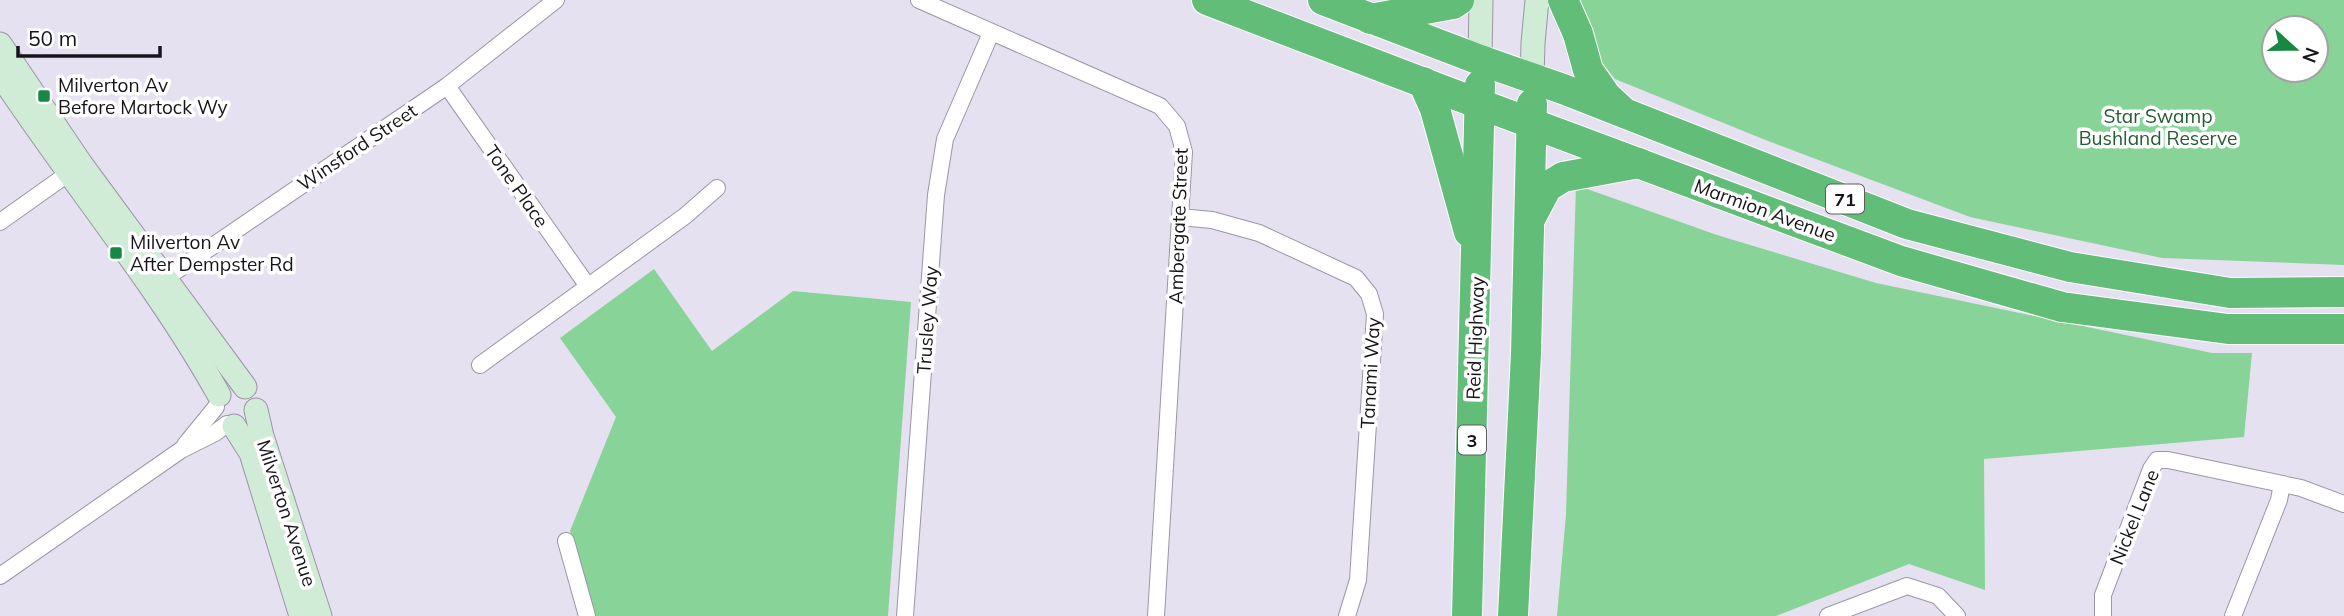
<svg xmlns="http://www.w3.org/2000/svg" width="2344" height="616" viewBox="0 0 2344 616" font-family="Mulish,sans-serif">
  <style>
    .green { fill: #88d398; fill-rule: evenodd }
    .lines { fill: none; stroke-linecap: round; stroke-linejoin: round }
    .street-casing { stroke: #9b96a4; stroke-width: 18 }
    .secondary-casing { stroke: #9b96a4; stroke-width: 25 }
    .highway-casing { stroke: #fff; stroke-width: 32 }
    .street { stroke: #fff; stroke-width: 16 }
    .secondary { stroke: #d0ebd6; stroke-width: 23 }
    .highway { stroke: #62bd78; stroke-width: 30 }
    .poi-dot { fill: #178841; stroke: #fff; stroke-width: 2.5 }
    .labels { text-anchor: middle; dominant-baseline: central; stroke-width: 7; stroke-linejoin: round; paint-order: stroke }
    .shield { fill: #fff; stroke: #5c5a5f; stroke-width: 2 }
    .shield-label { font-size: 18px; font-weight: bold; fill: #16141a }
    .poi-label { font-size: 19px; fill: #16141a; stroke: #fff; text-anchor: start }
    .park-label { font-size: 19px; fill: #215c32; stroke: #fff }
    .street-label { font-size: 19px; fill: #16141a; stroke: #fff }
  </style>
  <rect width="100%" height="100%" fill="#e6e1f1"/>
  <g class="green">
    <path d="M1575 0H2344V265L2162 258 1970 217 1763 139 1615 79 1591 49ZM2274 28H2316V70H2274Z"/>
    <polygon points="1576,185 1717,235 1876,283 2212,353 2252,353 2244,437 1984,459 1985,590 1909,564 1776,616 1557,616 1566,514"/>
    <polygon points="654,269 712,351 793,291 911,302 888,616 596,616 570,531 616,417 560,338"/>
  </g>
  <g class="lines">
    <defs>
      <g id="street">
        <polyline points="919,0 1160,106 1177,126 1184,152 1156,616"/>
        <polyline points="447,86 587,285"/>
        <polyline points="1180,217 1212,220 1259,233 1356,278 1369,294 1375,314 1358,580 1347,616"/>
        <polyline points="0,222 76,168"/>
        <polyline points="157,284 447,86 556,0"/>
        <polyline points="480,365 685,216 717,188"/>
        <polyline points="185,445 216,407"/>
        <polyline points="566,541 587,616"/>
        <polyline points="0,576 181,450 215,433 227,424"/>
        <polyline points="905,616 936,195 945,139 991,33"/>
        <polyline points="1828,616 1907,586 1938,596 1957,616"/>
        <polyline points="2103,616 2103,595 2151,469 2157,460 2168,460 2301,488 2344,504"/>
        <polyline points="2233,616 2279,500 2282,484"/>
      </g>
      <g id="secondary">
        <polyline points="0,44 81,164 245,387"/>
        <polyline points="1480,60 1481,0"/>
        <path d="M0 74C71 182 156 282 219 395"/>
        <polyline points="1532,79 1533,43 1537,0"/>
        <polyline points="256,410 262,436 320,616"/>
        <polyline points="234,426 251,453 301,616"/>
      </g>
      <g id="highway">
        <polyline points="1207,0 1445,91 1901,261 2062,307 2228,329 2344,329"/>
        <polyline points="1323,0 1480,60 1563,89 1907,224 2070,267 2230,293 2344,292"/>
        <polyline points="1563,0 1578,34 1588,70 1606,96 1621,110"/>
        <polyline points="1370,19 1453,4 1459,0"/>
        <polyline points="1423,82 1435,109 1469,232"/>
        <polyline points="1530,219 1547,187 1563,177 1639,163"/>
        <polyline points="1467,616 1480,85"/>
        <polyline points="1513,616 1526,354 1532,104"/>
      </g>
    </defs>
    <use href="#street" class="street-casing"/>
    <use href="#secondary" class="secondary-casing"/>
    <use href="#highway" class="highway-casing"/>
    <use href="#street" class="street"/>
    <use href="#secondary" class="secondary"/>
    <use href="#highway" class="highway"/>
  </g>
  <g class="poi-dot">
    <rect x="37" y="89" width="14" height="14" rx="3.5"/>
    <rect x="109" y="246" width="14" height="14" rx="3.5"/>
  </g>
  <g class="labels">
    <g class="shield">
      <rect x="1826" y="184.5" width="38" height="29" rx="5"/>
      <rect x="1458" y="425.5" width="28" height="29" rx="5"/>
    </g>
    <g class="shield-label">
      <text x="1845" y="199">71</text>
      <text x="1472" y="440">3</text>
    </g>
    <g class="poi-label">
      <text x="58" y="85">Milverton Av<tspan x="58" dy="22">Before Martock Wy</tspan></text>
      <text x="130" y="242">Milverton Av<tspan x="130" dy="22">After Dempster Rd</tspan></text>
    </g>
    <g class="park-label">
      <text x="2158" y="116">Star Swamp<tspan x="2158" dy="22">Bushland Reserve</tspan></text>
    </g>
    <g class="street-label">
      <text transform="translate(357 147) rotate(-34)">Winsford Street</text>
      <text transform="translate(517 186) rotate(55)">Tone Place</text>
      <text transform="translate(1765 210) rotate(20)">Marmion Avenue</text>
      <text transform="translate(1178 226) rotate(-88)">Ambergate Street</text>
      <text transform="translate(927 320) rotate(-86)">Trusley Way</text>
      <text transform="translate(1475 338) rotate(-88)">Reid Highway</text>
      <text transform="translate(1370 373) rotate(-87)">Tanami Way</text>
      <text transform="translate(287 513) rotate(72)">Milverton Avenue</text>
      <text transform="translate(2134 517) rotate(-68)">Nickel Lane</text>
    </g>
  </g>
  <g transform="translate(2295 49) rotate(111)"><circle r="33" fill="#ffffff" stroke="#a2a1a3" stroke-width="2"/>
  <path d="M0-5L12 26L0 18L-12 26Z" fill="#178841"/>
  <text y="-10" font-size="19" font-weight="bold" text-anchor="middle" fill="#16141a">N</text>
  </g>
  <path d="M18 46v10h142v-10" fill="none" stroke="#16141a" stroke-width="3.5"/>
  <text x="28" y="46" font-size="21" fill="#16141a" stroke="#ffffff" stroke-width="5" paint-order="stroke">50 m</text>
</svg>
